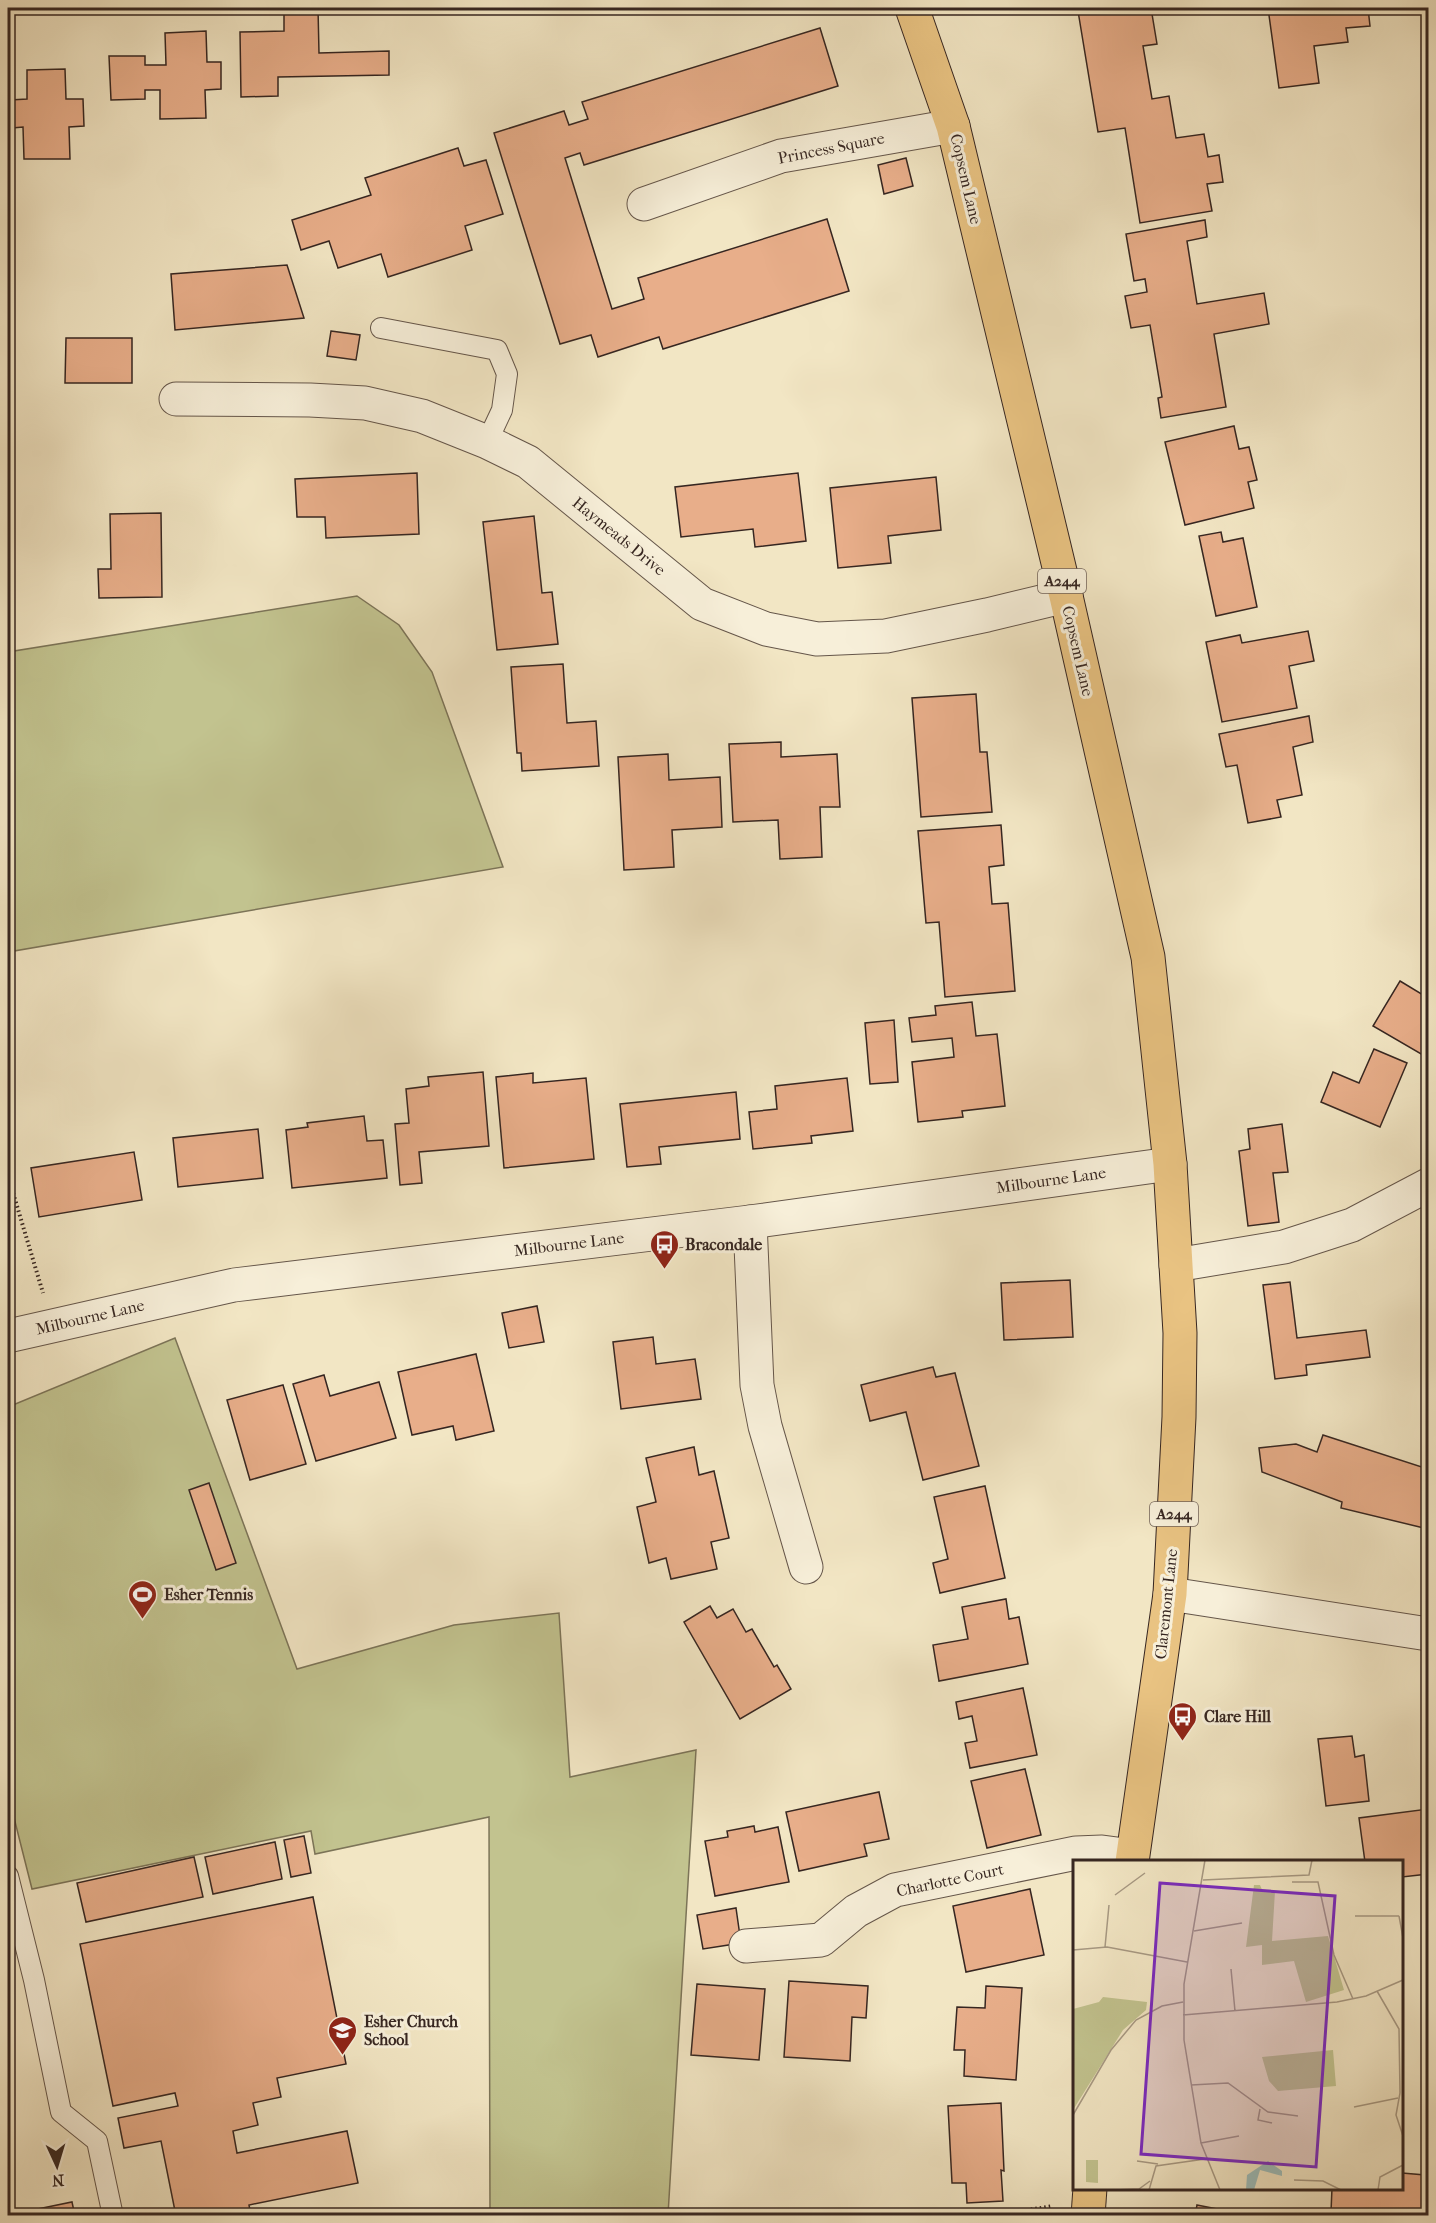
<svg xmlns="http://www.w3.org/2000/svg" width="1436" height="2223" viewBox="0 0 1436 2223" font-family="'IM FELL French Canon',serif">
  <style>
    .green { fill: #c2c38f; stroke: #7c7458; stroke-width: 1.5 }
    .building { fill: #e8ae8a; stroke: #362621; stroke-width: 1.5 }
    .lines { fill: none; stroke-linecap: round; stroke-linejoin: round }
    .service-casing { stroke: #65564a; stroke-width: 22 }
    .minor-casing { stroke: #65564a; stroke-width: 35 }
    .tertiary-casing { stroke: #65564a; stroke-width: 35 }
    .primary-casing { stroke: #362621; stroke-width: 35 }
    .path { stroke: #362621; stroke-width: 4; stroke-dasharray: 1.5 3; stroke-linecap: butt }
    .service { stroke: #f7efd9; stroke-width: 20 }
    .minor { stroke: #f7efd9; stroke-width: 33 }
    .tertiary { stroke: #f7efd9; stroke-width: 33 }
    .primary { stroke: #e9c382; stroke-width: 33 }
    .labels { text-anchor: middle; dominant-baseline: central; stroke-width: 6; stroke-linejoin: round; paint-order: stroke }
    .shield { fill: #f7efd9; stroke: #706258; stroke-width: 1.5 }
    .shield-label { font-size: 15px; font-weight: bold; fill: #362621 }
    .street-label { font-size: 16px; fill: #362621; stroke: #f7efd9 }
    .poi-label { font-size: 16px; font-weight: bold; fill: #362621; stroke: #f7efd9; text-anchor: start }
    .inset-road { fill: none; stroke: #a79983; stroke-width: 1.5 }
    .view { fill: #7b2cbf; fill-opacity: 0.15; stroke: #7b2cbf; stroke-width: 3 }
    .inset-edge { fill: none; stroke: #362621; stroke-width: 3 }
  </style>
  <rect width="100%" height="100%" fill="#f2e6c4"/>
  <filter id="stains"><feTurbulence type="fractalNoise" baseFrequency=".00333" numOctaves="4"/><feColorMatrix values="0 0 0 0 .2 0 0 0 0 .09 0 0 0 0 .02 0 0 0 .5 -.17"/></filter>
  <radialGradient id="worn" r=".72"><stop offset=".6" stop-color="#630" stop-opacity="0"/><stop offset="1" stop-color="#630" stop-opacity=".3"/></radialGradient>
  <g class="green">
    <polygon points="357,596 399,625 432,672 503,867 8,952 8,652"/>
    <polygon points="175,1338 297,1669 454,1625 559,1613 570,1777 696,1750 668,2215 595,2216 590,2213 569,2216 490,2215 489,1817 315,1854 311,1831 32,1889 8,1794 8,1407"/>
  </g>
  <g class="building">
    <polygon points="284,8 318,8 319,53 389,51 389,75 278,77 278,96 241,97 240,32 284,31"/>
    <polygon points="1099,8 1151,8 1157,44 1143,46 1152,99 1169,96 1176,138 1204,134 1208,157 1219,155 1223,182 1207,184 1212,211 1140,223 1125,128 1098,132 1078,11"/>
    <polygon points="1268,8 1368,8 1370,26 1346,28 1348,42 1314,46 1319,83 1279,88"/>
    <polygon points="820,28 838,86 584,165 580,153 565,158 612,309 644,299 638,278 827,219 849,291 663,349 659,337 598,357 591,335 560,344 494,133 564,111 569,125 588,119 582,102"/>
    <polygon points="206,31 207,62 221,62 221,89 205,90 206,118 160,119 160,90 145,90 145,99 111,100 109,56 145,56 145,65 166,65 165,33"/>
    <polygon points="65,69 66,99 83,99 84,126 69,127 70,159 24,159 23,127 12,128 12,136 8,136 8,90 10,90 10,100 27,99 27,70"/>
    <polygon points="458,148 464,166 486,160 503,214 465,226 472,250 388,277 381,254 338,268 329,241 301,250 292,220 371,195 365,178"/>
    <polygon points="906,158 913,186 884,194 878,165"/>
    <polygon points="1205,220 1207,237 1187,241 1197,304 1264,293 1269,324 1214,334 1226,407 1161,418 1158,398 1162,397 1150,325 1131,328 1125,296 1147,292 1145,279 1134,281 1126,234"/>
    <polygon points="287,265 304,318 175,330 171,274"/>
    <polygon points="331,331 360,335 356,360 327,356"/>
    <polygon points="66,338 132,338 132,383 65,383"/>
    <polygon points="1234,426 1239,449 1249,447 1257,480 1248,482 1254,508 1185,525 1165,442"/>
    <polygon points="417,473 419,534 326,538 325,517 297,517 295,479"/>
    <polygon points="798,473 806,541 755,547 753,529 681,537 675,487"/>
    <polygon points="936,477 941,530 888,536 891,563 838,568 830,488"/>
    <polygon points="161,513 162,597 99,598 98,569 111,569 110,514"/>
    <polygon points="534,516 542,593 552,592 558,644 497,650 483,522"/>
    <polygon points="1221,532 1223,542 1243,538 1257,607 1216,616 1199,536"/>
    <polygon points="1308,631 1314,661 1289,666 1297,708 1222,722 1206,642 1240,635 1242,643"/>
    <polygon points="563,664 567,723 596,721 599,766 522,771 521,753 517,753 511,667"/>
    <polygon points="976,694 980,752 987,752 992,812 921,817 912,698"/>
    <polygon points="1309,716 1313,742 1293,747 1302,795 1277,800 1281,817 1248,823 1237,765 1226,767 1219,734"/>
    <polygon points="781,742 781,757 837,754 840,807 820,807 822,857 780,859 778,820 733,822 729,744"/>
    <polygon points="668,754 669,780 720,777 722,827 672,830 674,867 624,870 618,757"/>
    <polygon points="1001,825 1004,865 989,867 992,904 1008,903 1015,991 945,997 939,922 926,923 918,831"/>
    <polygon points="1400,981 1423,995 1428,985 1428,1058 1373,1026"/>
    <polygon points="972,1002 976,1036 997,1034 1005,1106 962,1111 963,1117 918,1122 912,1062 954,1057 952,1038 912,1042 909,1018 936,1015 935,1006"/>
    <polygon points="894,1020 898,1082 870,1084 865,1023"/>
    <polygon points="1374,1049 1407,1063 1380,1127 1321,1102 1333,1072 1359,1083"/>
    <polygon points="483,1072 489,1146 419,1152 422,1183 400,1185 395,1124 409,1123 406,1089 429,1086 428,1077"/>
    <polygon points="533,1073 533,1083 586,1078 594,1159 504,1168 496,1077"/>
    <polygon points="847,1078 853,1131 811,1136 812,1143 753,1149 749,1112 777,1109 775,1086"/>
    <polygon points="736,1092 740,1139 659,1147 661,1164 627,1167 620,1104"/>
    <polygon points="364,1116 367,1141 383,1140 387,1178 292,1188 286,1130 308,1127 307,1123"/>
    <polygon points="1282,1124 1288,1172 1273,1173 1279,1222 1248,1226 1239,1151 1250,1149 1248,1129"/>
    <polygon points="258,1129 263,1178 178,1187 173,1138"/>
    <polygon points="134,1152 142,1200 39,1217 31,1168"/>
    <polygon points="1070,1280 1073,1337 1004,1340 1001,1283"/>
    <polygon points="1290,1282 1297,1338 1366,1330 1370,1357 1306,1365 1307,1375 1275,1379 1263,1285"/>
    <polygon points="537,1306 544,1342 509,1348 502,1313"/>
    <polygon points="653,1337 656,1364 695,1359 701,1399 621,1409 613,1342"/>
    <polygon points="476,1354 494,1431 456,1440 453,1426 412,1435 398,1372"/>
    <polygon points="933,1367 936,1377 955,1373 979,1466 923,1480 906,1412 870,1421 861,1385"/>
    <polygon points="324,1375 330,1396 379,1382 396,1438 316,1461 293,1384"/>
    <polygon points="283,1385 306,1464 250,1480 227,1400"/>
    <polygon points="1323,1435 1428,1469 1428,1529 1341,1508 1342,1502 1262,1472 1259,1448 1296,1444 1317,1452"/>
    <polygon points="694,1447 699,1475 714,1471 729,1538 711,1542 717,1569 671,1579 666,1558 649,1563 637,1507 656,1502 646,1458"/>
    <polygon points="209,1483 236,1563 216,1570 189,1490"/>
    <polygon points="985,1486 1005,1578 940,1593 933,1563 948,1559 934,1497"/>
    <polygon points="1006,1599 1009,1619 1019,1617 1028,1664 939,1681 933,1645 968,1639 962,1607"/>
    <polygon points="710,1606 717,1618 733,1609 746,1632 752,1629 774,1667 777,1665 791,1689 740,1719 684,1622"/>
    <polygon points="1023,1688 1037,1755 970,1768 965,1743 977,1741 972,1716 959,1719 956,1702"/>
    <polygon points="1352,1736 1355,1757 1364,1755 1369,1801 1326,1806 1318,1739"/>
    <polygon points="1025,1769 1041,1835 987,1848 971,1781"/>
    <polygon points="879,1792 889,1839 864,1844 867,1856 799,1871 786,1812"/>
    <polygon points="1428,1809 1428,1874 1402,1877 1402,1862 1365,1862 1359,1818"/>
    <polygon points="754,1826 755,1832 778,1827 789,1882 715,1896 705,1841 728,1837 727,1831"/>
    <polygon points="304,1836 311,1873 291,1877 284,1840"/>
    <polygon points="275,1842 282,1879 213,1894 205,1857"/>
    <polygon points="194,1857 203,1897 86,1922 77,1883"/>
    <polygon points="1030,1889 1044,1955 966,1972 953,1906"/>
    <polygon points="313,1897 346,2064 277,2078 281,2097 253,2103 258,2125 233,2131 237,2153 347,2131 358,2183 249,2205 251,2216 176,2216 161,2141 124,2148 118,2118 178,2106 175,2093 113,2106 80,1944"/>
    <polygon points="736,1908 741,1943 703,1949 697,1915"/>
    <polygon points="789,1981 868,1986 866,2018 852,2017 850,2061 784,2057"/>
    <polygon points="697,1984 765,1989 759,2060 691,2055"/>
    <polygon points="986,1986 1022,1988 1016,2080 964,2076 965,2050 954,2050 957,2007 985,2008"/>
    <polygon points="1001,2103 1004,2171 1001,2170 1003,2201 967,2203 966,2183 952,2183 948,2106"/>
    <polygon points="1402,2173 1425,2175 1422,2216 1361,2216 1361,2213 1331,2212 1332,2188 1402,2188"/>
    <polygon points="72,2202 75,2216 13,2216 13,2214"/>
    <polygon points="1197,2205 1233,2212 1232,2216 1195,2216"/>
  </g>
  <g class="lines">
    <defs>
      <g id="service">
        <polyline points="381,328 497,350 507,374 502,410 487,442"/>
        <polyline points="8,1876 34,1980 61,2112 97,2141 113,2216"/>
      </g>
      <g id="minor">
        <polyline points="644,204 781,156 953,126"/>
        <polyline points="176,399 310,400 365,403 422,416 487,442 528,462 702,604 766,629 817,639 886,636 987,615 1066,596"/>
        <polyline points="750,1222 757,1385 765,1426 806,1567"/>
        <polyline points="1176,1265 1284,1247 1352,1225 1428,1185"/>
        <polyline points="1170,1594 1428,1634"/>
        <polyline points="746,1946 821,1940 856,1911 895,1890 1076,1853 1102,1852 1132,1856"/>
      </g>
      <polyline id="tertiary" points="8,1336 234,1285 750,1222 1170,1164"/>
      <g id="primary">
        <polyline points="912,8 953,126 1066,596 1148,957 1170,1164 1180,1333 1179,1417 1170,1594 1132,1862"/>
        <polyline points="1088,2216 1090,2188"/>
      </g>
    </defs>
    <use href="#service" class="service-casing"/>
    <use href="#minor" class="minor-casing"/>
    <use href="#tertiary" class="tertiary-casing"/>
    <use href="#primary" class="primary-casing"/>
    <g class="path">
      <polyline points="8,1176 43,1293"/>
      <polyline points="991,2216 1053,2206"/>
    </g>
    <use href="#service" class="service"/>
    <use href="#minor" class="minor"/>
    <use href="#tertiary" class="tertiary"/>
    <use href="#primary" class="primary"/>
  </g>
  <defs>
    <symbol id="bus-pin" viewBox="-11 -11 22 30"><path d="M0 17L-7.5 6A9.5 9.5 0 1 1 7.5 6Z" fill="#8f2418" stroke="#f7efd9"/><path d="M-5-6H5V4H4V6H2V4H-2V6H-4V4H-5ZM-3.5-4V0h7V-4ZM-3.5 1.2v1.5H-2V1.2ZM2 1.2v1.5H3.5V1.2Z" fill="#fff"/></symbol>
    <symbol id="stadium-pin" viewBox="-11 -11 22 30"><path d="M0 17L-7.5 6A9.5 9.5 0 1 1 7.5 6Z" fill="#8f2418" stroke="#f7efd9"/><path d="M0-5a6.5 5 0 1 0 0 10a6.5 5 0 1 0 0-10ZM-3.5-1.8h7v3.6h-7Z" fill="#fff"/></symbol>
    <symbol id="school-pin" viewBox="-11 -11 22 30"><path d="M0 17L-7.5 6A9.5 9.5 0 1 1 7.5 6Z" fill="#8f2418" stroke="#f7efd9"/><path d="M0-5L7-2L0 1L-7-2ZM-4 1L0 2.5L4 1V4Q0 6-4 4Z" fill="#fff"/></symbol>
  </defs>
  <g fill-rule="evenodd">
    <use href="#bus-pin" x="648" y="1228" width="33" height="45"/>
    <use href="#stadium-pin" x="126" y="1578" width="33" height="45"/>
    <use href="#bus-pin" x="1166" y="1700" width="33" height="45"/>
    <use href="#school-pin" x="326" y="2014" width="33" height="45"/>
  </g>
  <g class="labels">
    <g class="shield">
      <rect x="1038" y="569" width="48" height="24" rx="4.5"/>
      <rect x="1150" y="1502" width="48" height="24" rx="4.5"/>
    </g>
    <g class="shield-label">
      <text x="1062" y="581">A244</text>
      <text x="1174" y="1514">A244</text>
    </g>
    <g class="street-label">
      <text transform="translate(831 148) rotate(-11)">Princess Square</text>
      <text transform="translate(966 179) rotate(77)">Copsem Lane</text>
      <text transform="translate(619 536) rotate(39)">Haymeads Drive</text>
      <text transform="translate(1078 651) rotate(77)">Copsem Lane</text>
      <text transform="translate(1051 1180) rotate(-8)">Milbourne Lane</text>
      <text transform="translate(569 1244) rotate(-7)">Milbourne Lane</text>
      <text transform="translate(90 1317) rotate(-13)">Milbourne Lane</text>
      <text transform="translate(1166 1604) rotate(-84)">Claremont Lane</text>
      <text transform="translate(950 1880) rotate(-12)">Charlotte Court</text>
    </g>
    <g class="poi-label">
      <text x="685" y="1244">Bracondale</text>
      <text x="164" y="1594">Esher Tennis</text>
      <text x="1204" y="1716">Clare Hill</text>
      <text x="364" y="2021">Esher Church<tspan x="364" dy="18">School</tspan></text>
    </g>
  </g>
  <g transform="translate(1073 1860)">
    <rect width="330" height="330" fill="#f2e6c4"/>
    <path d="M181 25H187L190 32 202 31 199 81 255 76 271 130 233 142 221 101 189 105V85L173 87ZM30 137 74 142 73 150 50 170 0 250V149L26 142ZM260 190 263 226 205 231 196 221 189 197ZM13 300H25V323L13 322Z" fill="#c2c38f"/>
    <path d="M195 301 209 311V316L187 310 181 330H173L174 315Z" fill="#9dbebc"/>
    <path class="inset-road" d="M132 0 111 124V180L128 283 147 330M130 20 236 15 239 0M219 22H245L261 95 280 139M42 35 72 13M282 56H326M326 56 330 78M121 71 169 63M32 87 36 45M0 90 34 87 114 102M158 109 162 151M304 131 326 169 327 233 323 255 330 276M110 155 264 142 293 136 330 120M118 225 155 223 195 252 225 256M281 247 325 238M187 249 185 260 199 263M0 255 38 190 63 160 89 146 110 142M128 283 166 276M64 301 85 304M221 320 250 321 268 330M41 330 66 329 77 321M76 330 83 306 132 299M305 330 307 317 330 305"/>
    <path class="view" d="M87 23 262 36 243 307 68 294Z"/>
    <rect width="330" height="330" class="inset-edge"/>
  </g>
  <rect width="1436" height="2223" fill="none" stroke="#f2e6c4" stroke-width="30"/>
  <rect x="9" y="9" width="1418" height="2205" fill="none" stroke="#362621" stroke-width="3"/>
  <rect x="15" y="15" width="1406" height="2193" fill="none" stroke="#362621" stroke-width="1.5"/>
  <g transform="translate(57 2166) rotate(176)" stroke="#f7efd9" stroke-width="4.5" paint-order="stroke">
  <path d="M0-4.5L10 22L0 15L-10 22Z" fill="#362621"/>
  <text y="-9" font-size="16" font-weight="bold" text-anchor="middle" fill="#362621">N</text>
  </g>
  <rect width="100%" height="100%" filter="url(#stains)"/>
  <rect width="100%" height="100%" fill="url(#worn)"/>
</svg>
